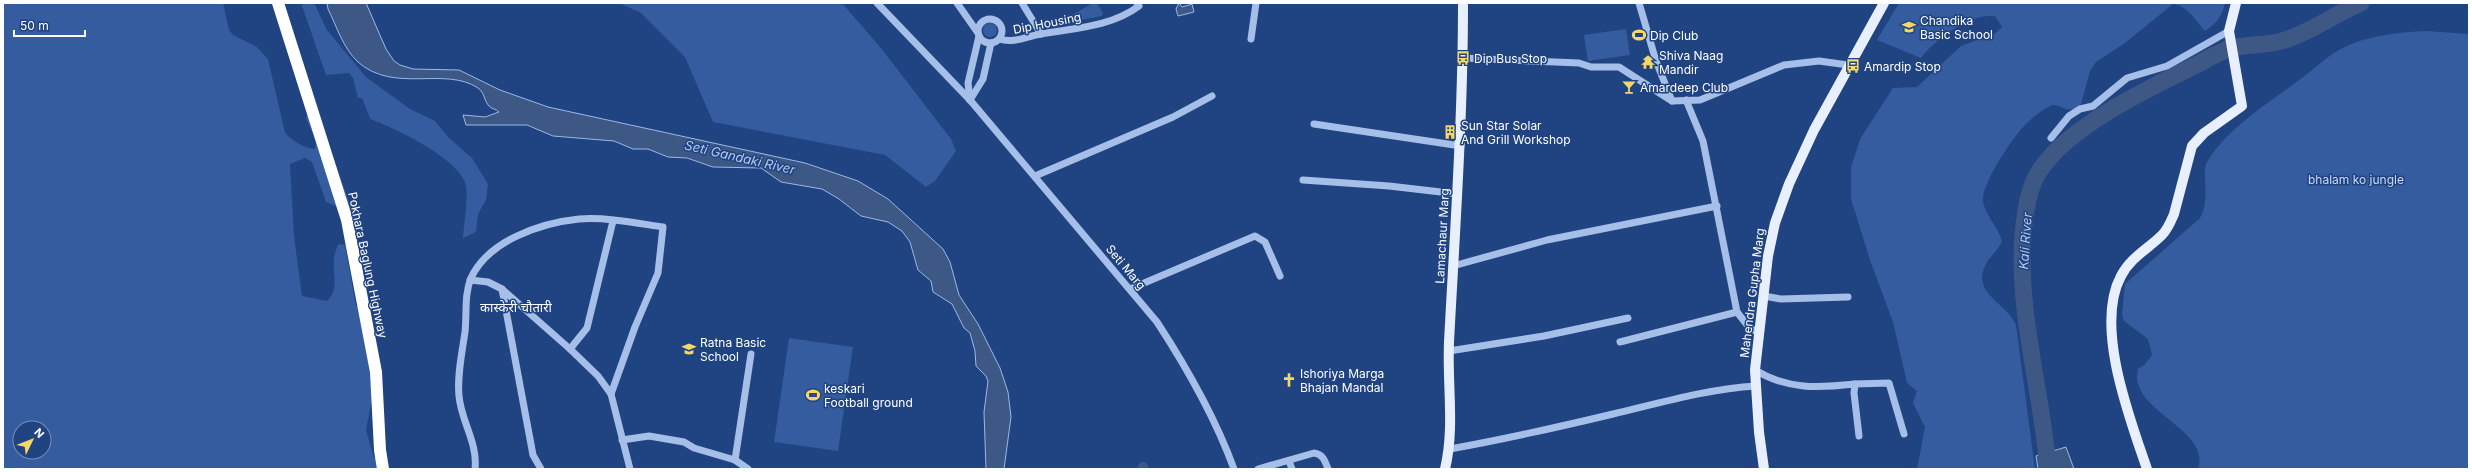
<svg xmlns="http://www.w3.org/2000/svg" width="2472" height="472" viewBox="0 0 2472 472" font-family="Inter,'Noto Sans Devanagari',sans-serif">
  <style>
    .green { fill: #345c9f; fill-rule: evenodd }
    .water { fill: #3e5885; stroke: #9ab9e9 }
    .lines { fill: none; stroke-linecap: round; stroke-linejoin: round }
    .canal { stroke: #3e5885; stroke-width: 10 }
    .river { stroke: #3e5885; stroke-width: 17 }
    .minor { stroke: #a6bfe8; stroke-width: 7 }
    .major { stroke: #e8effe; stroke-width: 10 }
    .highway { stroke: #fff; stroke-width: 12 }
    .labels { text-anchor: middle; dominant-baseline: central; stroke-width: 3; stroke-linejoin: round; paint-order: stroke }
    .poi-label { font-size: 12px; fill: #fff; stroke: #204381; text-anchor: start }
    .street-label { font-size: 12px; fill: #fff; stroke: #204381 }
    .park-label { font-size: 12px; fill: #cadbf6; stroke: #204381 }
    .water-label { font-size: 13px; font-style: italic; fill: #b1c9f0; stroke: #204381 }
    .neighbourhood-label { font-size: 13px; fill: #fff; stroke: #204381 }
  </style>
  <rect width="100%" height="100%" fill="#204381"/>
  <g class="green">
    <path d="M3 3H223L229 30 233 35 257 47 268 59 285 133C293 141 304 148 315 149L316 141 306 118 309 111 323 128 358 228 354 229 342 209 326 202 312 162 305 158 290 164 294 236 302 296 327 301C340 288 332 275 334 259 334 254 337 249 338 244L345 245 356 306 368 305 372 399 366 430 373 455 382 469H3ZM20 428H44V452H20Z"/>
    <path d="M301 3H314L327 30 366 77 410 109 435 121 448 137 472 158 488 184 486 200 478 214 476 232 463 238C464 222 468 202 466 186 462 160 393 127 370 119L362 98H358L353 78 349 73 326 75Z"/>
    <polygon points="619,3 842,3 881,48 951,139 956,151 935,181 926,187 885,155 713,122 685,57 641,13"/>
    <polygon points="1093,3 1097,3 1103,13 1102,16 1060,24 1060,22"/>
    <path d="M1899 3H2225C2222 16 2217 23 2205 31 2195 20 2188 6 2173 4L2125 43 2096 62 2090 71 2081 104C2070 116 2063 105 2052 105 2042 110 2033 117 2025 125 2013 137 1980 186 1983 202 1986 216 1998 227 2002 241 1997 253 1989 256 1985 266 1972 294 2007 303 2016 325L2035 469H1917L1925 427 1913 403 1917 391 1907 383 1893 322 1870 260 1851 199V168L1860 139 1893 88 1917 87 1961 46 1996 33 2002 27 1995 16C1971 13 1934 40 1921 58L1877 40Z"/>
    <circle cx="990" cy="30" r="7"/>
    <polygon points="1626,29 1630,55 1588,61 1584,35"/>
    <path d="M2426 31 2469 34V469H2198C2212 428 2127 411 2138 369L2144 365 2152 355 2148 339 2124 321 2122 314 2125 284 2200 218C2211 198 2201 173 2207 162 2229 126 2269 103 2302 78 2316 67 2332 52 2349 45 2373 35 2400 32 2426 31Z"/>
    <polygon points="789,338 853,347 838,451 774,442"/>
  </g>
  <g class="water">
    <path d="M327 3H366L386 49 394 61 400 65 413 69 459 70 500 90 548 107 805 163 858 181 888 199 943 249 950 262 959 295 978 324 1000 368 1008 392 1011 417 1004 469H986L984 412 988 381 986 376 976 366 975 351 970 333 964 328 952 304 933 292 931 281 918 270 910 242 902 231 888 222 861 216 839 199 822 189 781 182 761 168 713 167 687 158 668 157 648 149H633L614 141 553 136 527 125H466L463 115 485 117 499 112C496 109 492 109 489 106 484 101 485 93 478 88 445 66 394 94 358 62 343 48 337 27 328 9Z"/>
    <polygon points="1179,3 1182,7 1192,4 1194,12 1178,16 1176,9"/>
    <polygon points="2066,447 2074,469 2038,469 2036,456"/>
  </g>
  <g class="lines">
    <polyline class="canal" points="1143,467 1144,469"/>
    <path class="river" d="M2048 469C2042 391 2017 313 2023 235 2025 214 2028 187 2040 170 2070 126 2145 90 2192 67 2205 61 2219 51 2232 48 2249 44 2267 46 2285 40 2311 32 2335 14 2361 3"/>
    <g class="minor">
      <path d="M877 3 970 100 1157 322C1187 368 1215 417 1234 469"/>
      <polyline points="957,3 978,33"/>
      <polyline points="1022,3 1041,34"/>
      <polyline points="1639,3 1656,61 1672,101"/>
      <circle cx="990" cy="31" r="12"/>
      <path d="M999 39C1014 44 1027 36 1041 34 1074 28 1111 27 1139 6L1137 3"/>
      <polyline points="1251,39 1256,3"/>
      <polyline points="1463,58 1579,63 1591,67 1619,67 1672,101 1700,100 1784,65 1819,61 1848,65"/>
      <polyline points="970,100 968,83 979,36"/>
      <polyline points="970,100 983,79 991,43"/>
      <polyline points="1686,100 1703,141 1737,312 1748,326 1758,333"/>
      <polyline points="1314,124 1461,146"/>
      <polyline points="2051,138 2069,116 2080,109 2093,106 2127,78 2167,66 2229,31"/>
      <polyline points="1035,176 1173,117 1212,96"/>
      <polyline points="1303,180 1389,186 1458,194"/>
      <polyline points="1453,266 1547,240 1717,206"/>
      <polyline points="470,280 488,282 502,289 570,349 598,376 611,394 630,469"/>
      <polyline points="502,289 533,455 541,469"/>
      <polyline points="1130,289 1255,236 1265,242 1280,276"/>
      <polyline points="1764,296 1781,299 1848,297"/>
      <polyline points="1620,342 1737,312"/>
      <polyline points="570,349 587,328 613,221"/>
      <polyline points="1449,351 1544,336 1628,318"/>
      <path d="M1755 370C1788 390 1818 388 1855 384L1854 393 1859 436"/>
      <polyline points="1855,384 1889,383 1904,434"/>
      <polyline points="622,440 649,436 684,442 694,448 735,460 748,469"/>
      <path d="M1450 449C1505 439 1559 427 1613 414 1660 403 1707 389 1756 386"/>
      <polyline points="735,460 751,354"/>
      <polyline points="1289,461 1292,469"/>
      <path d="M475 469C478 443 461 421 459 396 457 375 462 353 465 332 467 314 464 295 471 278 488 241 540 223 579 219 606 217 636 223 663 227L658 273 635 327 611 394"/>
      <path d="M1258 469 1314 453C1323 454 1325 461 1328 469"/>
    </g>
    <g class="major">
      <path d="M1445 469C1455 427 1447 385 1449 342 1455 229 1463 116 1463 3"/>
      <polyline points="1764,469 1759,432 1755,370 1768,256 1775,223 1789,184 1814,130 1884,3"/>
      <path d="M2147 469C2130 419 2094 326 2121 276 2131 257 2148 249 2162 235 2168 229 2171 221 2174 214L2192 146 2204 133 2242 106 2229 31 2236 3"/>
    </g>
    <polyline class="highway" points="278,3 347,220 376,372 380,450 383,469"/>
  </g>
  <defs>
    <symbol id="school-bare" viewBox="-9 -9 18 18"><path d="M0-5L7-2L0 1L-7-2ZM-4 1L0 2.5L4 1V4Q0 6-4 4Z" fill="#f5d767" stroke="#204381" stroke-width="2.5" paint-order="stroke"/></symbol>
    <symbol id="stadium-bare" viewBox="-9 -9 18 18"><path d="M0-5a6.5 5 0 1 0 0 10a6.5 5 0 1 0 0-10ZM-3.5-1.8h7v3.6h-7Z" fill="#f5d767" stroke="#204381" stroke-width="2.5" paint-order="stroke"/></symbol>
    <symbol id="bus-bare" viewBox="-9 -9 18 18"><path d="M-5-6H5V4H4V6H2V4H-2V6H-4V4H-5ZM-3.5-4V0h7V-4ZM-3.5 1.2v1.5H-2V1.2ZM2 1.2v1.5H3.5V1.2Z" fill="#f5d767" stroke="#204381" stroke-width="2.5" paint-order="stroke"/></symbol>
    <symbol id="temple-bare" viewBox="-9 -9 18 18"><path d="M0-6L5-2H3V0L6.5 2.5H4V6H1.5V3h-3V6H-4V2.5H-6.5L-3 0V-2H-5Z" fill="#f5d767" stroke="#204381" stroke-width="2.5" paint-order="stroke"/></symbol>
    <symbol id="bar-bare" viewBox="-9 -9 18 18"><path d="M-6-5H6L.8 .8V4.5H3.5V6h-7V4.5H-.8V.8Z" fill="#f5d767" stroke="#204381" stroke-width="2.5" paint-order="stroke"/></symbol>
    <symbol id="building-bare" viewBox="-9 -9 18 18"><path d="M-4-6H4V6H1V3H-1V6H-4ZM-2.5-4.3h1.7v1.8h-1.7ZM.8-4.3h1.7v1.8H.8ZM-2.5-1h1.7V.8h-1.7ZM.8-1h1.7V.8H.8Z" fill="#f5d767" stroke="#204381" stroke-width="2.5" paint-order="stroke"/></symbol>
    <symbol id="church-bare" viewBox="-9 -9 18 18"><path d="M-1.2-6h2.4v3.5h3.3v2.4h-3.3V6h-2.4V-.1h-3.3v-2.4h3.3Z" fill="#f5d767" stroke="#204381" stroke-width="2.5" paint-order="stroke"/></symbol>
  </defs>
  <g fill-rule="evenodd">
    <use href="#school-bare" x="1899" y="17" width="20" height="20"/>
    <use href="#stadium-bare" x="1629" y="25" width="20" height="20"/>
    <use href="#bus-bare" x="1453" y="48" width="20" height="20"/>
    <use href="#temple-bare" x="1638" y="52" width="20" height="20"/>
    <use href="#bus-bare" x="1843" y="56" width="20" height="20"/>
    <use href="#bar-bare" x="1619" y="77" width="20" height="20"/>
    <use href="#building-bare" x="1440" y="122" width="20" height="20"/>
    <use href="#school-bare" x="679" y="339" width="20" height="20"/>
    <use href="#church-bare" x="1279" y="370" width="20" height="20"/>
    <use href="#stadium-bare" x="803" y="385" width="20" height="20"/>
  </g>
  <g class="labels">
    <g class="poi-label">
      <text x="1920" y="20">Chandika<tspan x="1920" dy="14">Basic School</tspan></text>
      <text x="1650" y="35">Dip Club</text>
      <text x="1659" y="55">Shiva Naag<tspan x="1659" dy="14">Mandir</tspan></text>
      <text x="1474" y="58">Dip Bus Stop</text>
      <text x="1864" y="66">Amardip Stop</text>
      <text x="1640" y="87">Amardeep Club</text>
      <text x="1461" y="125">Sun Star Solar<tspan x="1461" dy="14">And Grill Workshop</tspan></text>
      <text x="700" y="342">Ratna Basic<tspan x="700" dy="14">School</tspan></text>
      <text x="1300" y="373">Ishoriya Marga<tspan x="1300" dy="14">Bhajan Mandal</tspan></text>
      <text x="824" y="388">keskari<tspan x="824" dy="14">Football ground</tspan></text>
    </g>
    <g class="street-label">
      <text transform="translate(1047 23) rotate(-11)">Dip Housing</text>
      <text transform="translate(1442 236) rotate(-87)">Lamachaur Marg</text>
      <text transform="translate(368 265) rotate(78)">Pokhara Baglung Highway</text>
      <text transform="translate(1126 267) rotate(50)">Seti Marg</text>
      <text transform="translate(1752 293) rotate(-83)">Mahendra Gupha Marg</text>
    </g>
    <g class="park-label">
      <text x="2356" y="179">bhalam ko jungle</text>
    </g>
    <g class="water-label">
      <text transform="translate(740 157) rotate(13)">Seti Gandaki River</text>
      <text transform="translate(2025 241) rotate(-86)">Kali River</text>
    </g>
    <g class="neighbourhood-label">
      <text x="516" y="307">कास्केरी चौतारी</text>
    </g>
  </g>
  <rect width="2472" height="472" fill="none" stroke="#ffffff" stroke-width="8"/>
  <g transform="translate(32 440) rotate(47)"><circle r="19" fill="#204381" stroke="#798eb3"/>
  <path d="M0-3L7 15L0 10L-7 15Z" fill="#f5d767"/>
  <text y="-6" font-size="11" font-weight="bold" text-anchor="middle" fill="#ffffff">N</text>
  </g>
  <path d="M14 30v6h71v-6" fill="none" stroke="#ffffff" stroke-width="2"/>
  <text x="20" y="30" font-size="12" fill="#ffffff" stroke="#204381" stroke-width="3" paint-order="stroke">50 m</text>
</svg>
